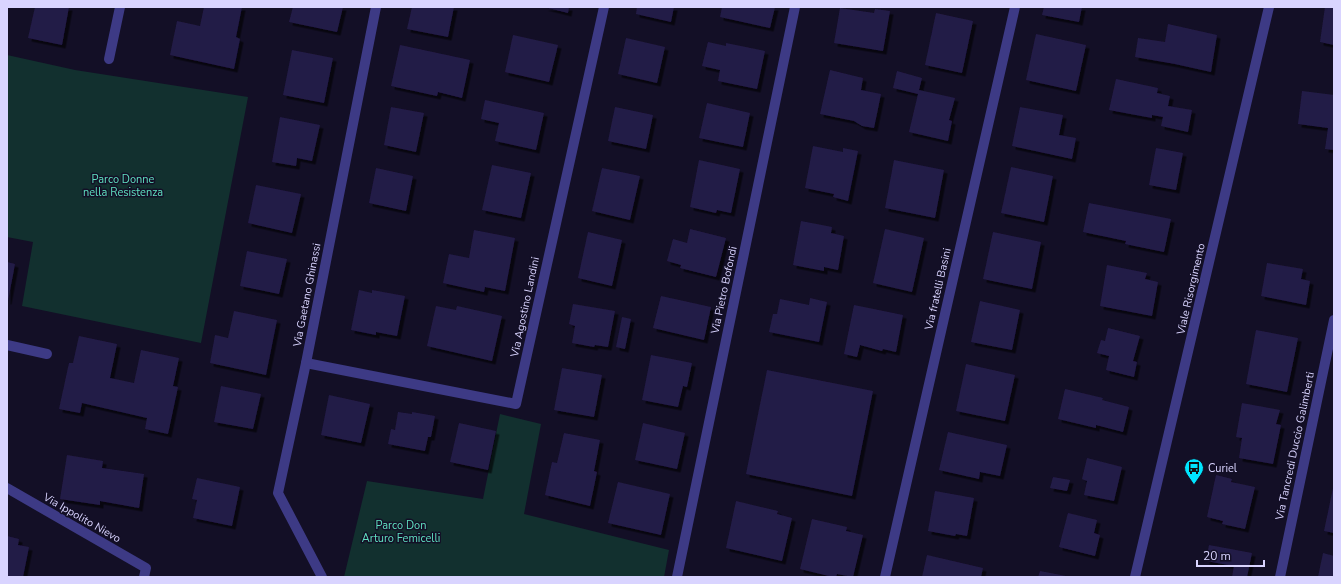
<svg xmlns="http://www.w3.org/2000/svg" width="1341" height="584" viewBox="0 0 1341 584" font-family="'Nunito Sans',sans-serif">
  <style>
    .green { fill: #12302f }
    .building { fill: #241b47; filter: url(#shadow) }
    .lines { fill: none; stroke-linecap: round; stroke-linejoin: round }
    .minor { stroke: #3d3a85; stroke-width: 10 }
    .tertiary { stroke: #3d3a85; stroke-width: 10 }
    .labels { text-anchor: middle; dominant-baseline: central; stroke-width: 3; stroke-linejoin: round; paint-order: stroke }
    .park-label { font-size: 11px; fill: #5fe0c0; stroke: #130f26 }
    .street-label { font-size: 11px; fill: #d9d4ff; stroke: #130f26 }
    .poi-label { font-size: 11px; fill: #d9d4ff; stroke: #130f26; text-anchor: start }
  </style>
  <defs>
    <filter id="shadow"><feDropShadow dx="3.5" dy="3.5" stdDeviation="0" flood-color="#0009"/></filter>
  </defs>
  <rect width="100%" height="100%" fill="#130f26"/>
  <g class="green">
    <polygon points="7,55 75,70 248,97 201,343 22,306 33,242 7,237"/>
    <polygon points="500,414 541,424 524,514 669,550 664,577 344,577 367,481 483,499"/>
  </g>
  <g class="building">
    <polygon points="35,7 69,7 62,45 28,38"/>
    <polygon points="204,7 242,7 236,37 240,39 234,69 170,55 177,21 200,26"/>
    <polygon points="293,7 343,7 337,32 289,22"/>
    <polygon points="412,7 454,7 448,37 407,29"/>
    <polygon points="544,7 569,7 568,13"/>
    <polygon points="637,7 674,7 671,22 636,14"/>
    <polygon points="722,7 775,7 770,28 720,17"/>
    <polygon points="1044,7 1082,7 1079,22 1042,15"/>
    <polygon points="1325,7 1334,7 1334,45 1320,42"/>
    <polygon points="840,8 874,13 875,9 890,11 883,51 834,43"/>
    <polygon points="936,13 973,21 962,73 925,65"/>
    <polygon points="1168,24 1217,35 1211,72 1175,64 1135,57 1138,38 1165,42"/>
    <polygon points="1036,34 1086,45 1076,91 1026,80"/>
    <polygon points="513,35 558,45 549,82 505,72"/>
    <polygon points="626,38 665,47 657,83 618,74"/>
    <polygon points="708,42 726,46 726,43 765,51 757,89 718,81 720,70 702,66"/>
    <polygon points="400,45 470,60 462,98 438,92 437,96 391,86"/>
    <polygon points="292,50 333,58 324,103 283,95"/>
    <polygon points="830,70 863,78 861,90 881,94 874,128 862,126 854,121 820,114"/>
    <polygon points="897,71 922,78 919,90 955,98 949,120 952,121 948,141 909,132 918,94 893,88"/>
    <polygon points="1116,79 1158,88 1157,93 1170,96 1168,106 1192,110 1188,132 1161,126 1163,117 1152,115 1152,118 1109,110"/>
    <polygon points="1302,91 1334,95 1334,150 1325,149 1328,128 1298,124"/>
    <polygon points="485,100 544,113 536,150 495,141 499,123 481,119"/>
    <polygon points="707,103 750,113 743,147 699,138"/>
    <polygon points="391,107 424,113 416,152 384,145"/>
    <polygon points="615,107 653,115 646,149 608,141"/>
    <polygon points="1020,107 1063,115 1059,135 1076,138 1072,159 1012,146"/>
    <polygon points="280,117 320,125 312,161 297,158 296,166 272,162"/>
    <polygon points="813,146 843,152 843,148 858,151 848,201 833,197 834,194 805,188"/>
    <polygon points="1156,148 1183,153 1176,190 1149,185"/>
    <polygon points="699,160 740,169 731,213 717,210 716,213 690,207"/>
    <polygon points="894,160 944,170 935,218 885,208"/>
    <polygon points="492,165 531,173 521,218 482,210"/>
    <polygon points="1011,167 1053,176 1044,222 1001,213"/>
    <polygon points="376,168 413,176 406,211 369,203"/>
    <polygon points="602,168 640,176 630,220 592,211"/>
    <polygon points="256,185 301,194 292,233 248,223"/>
    <polygon points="1089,203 1171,219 1164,252 1125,244 1126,241 1083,232"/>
    <polygon points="801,221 832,227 831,233 844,236 838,270 824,267 824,271 793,265"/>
    <polygon points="690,229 726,238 716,277 680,268 681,265 667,261 673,239 687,243"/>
    <polygon points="885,229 924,238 912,292 873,283"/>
    <polygon points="474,230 515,238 505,291 485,287 484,292 443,283 449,254 469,258"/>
    <polygon points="588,232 622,240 612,286 578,278"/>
    <polygon points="993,232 1041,242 1032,289 983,279"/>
    <polygon points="247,251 287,259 279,294 240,286"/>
    <polygon points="7,262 15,264 8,301 7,301"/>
    <polygon points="1267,263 1303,269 1301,279 1310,281 1306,305 1261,296"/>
    <polygon points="1107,265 1147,273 1145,279 1158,282 1152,316 1100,306"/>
    <polygon points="359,290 372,293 372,290 405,296 397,336 376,332 376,335 351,330"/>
    <polygon points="661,296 711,307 704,340 653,328"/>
    <polygon points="810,298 827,302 819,342 769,332 773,314 777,314 780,299 809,305"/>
    <polygon points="980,301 1020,310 1012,350 971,342"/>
    <polygon points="573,304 615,311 608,347 595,345 594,347 572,343 575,326 569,324"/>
    <polygon points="854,305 903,315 896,352 883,349 882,351 860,345 857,357 844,354"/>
    <polygon points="436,306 456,310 457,306 502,316 492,361 427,346"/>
    <polygon points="234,311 277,320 266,375 210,363 215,335 228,338"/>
    <polygon points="622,317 631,319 625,349 616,347"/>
    <polygon points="1108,328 1140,336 1133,361 1137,362 1134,377 1106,370 1109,356 1097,353 1101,340 1105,341"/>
    <polygon points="1256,330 1298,338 1287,392 1246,384"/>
    <polygon points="79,336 117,344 110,378 134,383 141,350 179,358 173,386 178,387 168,434 145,429 147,418 82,403 80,413 59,409 69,363 73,363"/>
    <polygon points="651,355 692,363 687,387 683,386 678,407 642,400"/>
    <polygon points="966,364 1015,375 1005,421 956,411"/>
    <polygon points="562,368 602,375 594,417 554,410"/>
    <polygon points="767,370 873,391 852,496 746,474"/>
    <polygon points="221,386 261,394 253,429 214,422"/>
    <polygon points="1065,389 1103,398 1102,400 1129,407 1123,432 1096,425 1096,428 1058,419"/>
    <polygon points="329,395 370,404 361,443 321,435"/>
    <polygon points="1242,403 1280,410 1276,424 1281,425 1273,464 1239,458 1242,438 1236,437"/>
    <polygon points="398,412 412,414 412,412 435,416 431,437 428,437 425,451 388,444 391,429 395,430"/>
    <polygon points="459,423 496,431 488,470 450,462"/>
    <polygon points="643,423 685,433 677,469 635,460"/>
    <polygon points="948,432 1007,445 1000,476 980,472 979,479 939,470"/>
    <polygon points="564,433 600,440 594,471 597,472 590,506 545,495 552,462 557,463"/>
    <polygon points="67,455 103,461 102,468 144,474 139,508 100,501 100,505 60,499"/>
    <polygon points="1087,458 1122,467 1114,501 1084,495 1087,481 1082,479"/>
    <polygon points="1216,475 1232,479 1231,482 1255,487 1245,529 1222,524 1223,521 1207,517"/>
    <polygon points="1053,477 1070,480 1067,491 1050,488"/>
    <polygon points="197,478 240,487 232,526 193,518 197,500 192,499"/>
    <polygon points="618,482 670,494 661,535 608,523"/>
    <polygon points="1333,488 1334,488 1334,533 1324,531"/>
    <polygon points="935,491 974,498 967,536 956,534 955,536 928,531"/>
    <polygon points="736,501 778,511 777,514 792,518 782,561 726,548"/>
    <polygon points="1068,513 1097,520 1094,533 1100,535 1095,556 1059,547"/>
    <polygon points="812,519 847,527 846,531 863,535 853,577 837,574 836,577 833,577 800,569"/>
    <polygon points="7,536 19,539 18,545 29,547 23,577 7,577"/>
    <polygon points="1209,545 1252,553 1247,577 1232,577 1234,566 1206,561"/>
    <polygon points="1323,553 1334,556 1334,577 1318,577"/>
    <polygon points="927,555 983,568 981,577 922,577"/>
    <polygon points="1040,571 1066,576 1066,577 1038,577"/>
  </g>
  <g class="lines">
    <g class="minor">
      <polyline points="109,59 120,7"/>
      <polyline points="7,345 47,354"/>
      <polyline points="306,363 516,404 604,7"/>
      <polyline points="7,488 146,568 144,577"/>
      <polyline points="322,577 278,493 306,363 376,7"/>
      <polyline points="677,577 795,7"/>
      <polyline points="885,577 1015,7"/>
      <polyline points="1280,577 1334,320"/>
    </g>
    <polyline class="tertiary" points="1135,577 1269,7"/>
  </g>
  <defs>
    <symbol id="bus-pin" viewBox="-11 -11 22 30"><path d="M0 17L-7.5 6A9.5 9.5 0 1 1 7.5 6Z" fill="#00e5ff" stroke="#130f26"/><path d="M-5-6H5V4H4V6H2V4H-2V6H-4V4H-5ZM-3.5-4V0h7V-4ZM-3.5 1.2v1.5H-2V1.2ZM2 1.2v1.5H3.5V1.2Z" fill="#111"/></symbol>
  </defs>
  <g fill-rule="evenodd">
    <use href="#bus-pin" x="1183" y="457" width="22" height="30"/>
  </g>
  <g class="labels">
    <g class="park-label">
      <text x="123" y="179">Parco Donne<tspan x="123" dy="13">nella Resistenza</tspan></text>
      <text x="401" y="525">Parco Don<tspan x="401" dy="13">Arturo Femicelli</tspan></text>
    </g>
    <g class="street-label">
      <text transform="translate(938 289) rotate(-77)">Via fratelli Basini</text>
      <text transform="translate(1191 289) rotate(-77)">Viale Risorgimento</text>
      <text transform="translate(724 290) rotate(-78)">Via Pietro Bofondi</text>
      <text transform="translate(307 295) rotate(-79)">Via Gaetano Ghinassi</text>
      <text transform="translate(525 307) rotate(-78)">Via Agostino Landini</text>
      <text transform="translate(1295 446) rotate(-78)">Via Tancredi Duccio Galimberti</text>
      <text transform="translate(82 518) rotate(30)">Via Ippolito Nievo</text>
    </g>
    <g class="poi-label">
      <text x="1208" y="468">Curiel</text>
    </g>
  </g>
  <rect width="1341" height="584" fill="none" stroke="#d9d4ff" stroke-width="16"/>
  <path d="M1197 560v6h67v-6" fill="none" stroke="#d9d4ff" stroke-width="2"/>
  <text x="1203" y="560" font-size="12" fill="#d9d4ff" stroke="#130f26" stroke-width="3" paint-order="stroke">20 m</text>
</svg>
